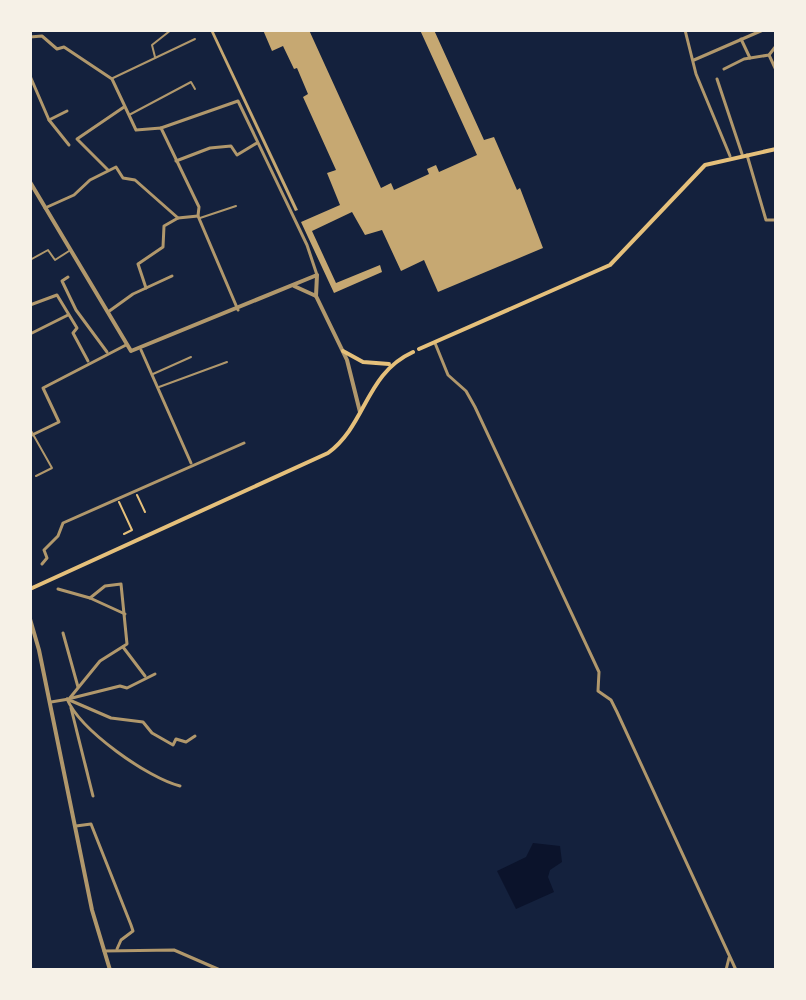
<svg xmlns="http://www.w3.org/2000/svg" width="806" height="1000" viewBox="0 0 806 1000" font-family="'IBM Plex Sans',sans-serif">
  <style>
    .water { fill: #0b132b }
    .building { fill: #c6a872 }
    .lines { fill: none; stroke-linecap: round; stroke-linejoin: round }
    .path { stroke: #e5c07b; stroke-width: 2 }
    .service { stroke: #b1986c; stroke-width: 2 }
    .minor { stroke: #b1986c; stroke-width: 3 }
    .tertiary { stroke: #b1986c; stroke-width: 4 }
    .secondary { stroke: #e5c07b; stroke-width: 4 }
  </style>
  <rect width="100%" height="100%" fill="#14213d"/>
  <polygon class="water" points="533,843 560,846 562,862 550,870 548,877 554,892 516,909 497,871 526,857"/>
  <g class="building">
    <polygon points="210,30 213,30 298,210 295,211"/>
    <polygon points="263,30 309,30 381,188 391,183 394,190 429,174 427,169 436,165 439,172 477,155 420,30 434,30 484,140 494,137 517,190 520,188 543,248 438,292 424,260 401,271 382,230 365,235 352,212 312,231 336,283 380,265 382,272 334,293 301,222 340,205 327,173 336,170 303,97 308,94 297,68 294,69 283,46 272,51"/>
  </g>
  <g class="lines">
    <g class="path">
      <polyline points="137,495 145,512"/>
      <polyline points="119,502 132,530 124,534"/>
    </g>
    <g class="service">
      <polyline points="155,57 152,45 171,30"/>
      <polyline points="113,78 195,39"/>
      <polyline points="129,115 191,82 195,89"/>
      <polyline points="200,218 236,206"/>
      <polyline points="30,260 48,250 55,260 69,251"/>
      <polyline points="153,374 191,357"/>
      <polyline points="159,387 227,362"/>
      <polyline points="30,429 52,468 36,476"/>
    </g>
    <g class="minor">
      <polyline points="685,30 696,74 730,156"/>
      <polyline points="30,37 42,36 57,49 64,47 112,79 136,130 161,128 199,207 198,216 238,310"/>
      <polyline points="741,39 750,58"/>
      <polyline points="769,55 776,70"/>
      <polyline points="694,60 763,30"/>
      <polyline points="724,69 744,59 769,55 776,46"/>
      <polyline points="30,76 49,120"/>
      <polyline points="717,79 742,154"/>
      <polyline points="67,111 49,120 69,145"/>
      <polyline points="161,128 238,101 307,245 317,275"/>
      <polyline points="747,155 766,220 776,220"/>
      <polyline points="176,161 210,148 231,146 237,155 257,143"/>
      <polyline points="108,170 77,139 124,107"/>
      <polyline points="45,208 74,195 90,180 116,167 123,178 135,180 178,218 198,216"/>
      <polyline points="68,277 62,281 76,310 107,352"/>
      <polyline points="146,288 138,264 163,247 164,226 178,218"/>
      <polyline points="30,305 57,295 77,328 73,333 88,361"/>
      <polyline points="108,312 133,294 172,276"/>
      <polyline points="30,334 68,315"/>
      <polyline points="435,343 448,375 466,391 475,407 599,672 598,691 611,700 617,712 736,970"/>
      <polyline points="141,350 191,463"/>
      <polyline points="30,436 59,422 43,388 126,345"/>
      <polyline points="42,564 47,558 44,550 58,536 63,523 244,443"/>
      <polyline points="58,589 90,598 125,614"/>
      <polyline points="63,633 78,687"/>
      <polyline points="123,647 145,676"/>
      <polyline points="72,698 120,686 127,688 155,674"/>
      <polyline points="67,699 111,718 143,722 152,733 173,745 176,739 186,742 195,736"/>
      <path d="M67 699C81 731 148 778 180 786"/>
      <polyline points="51,702 69,699 100,661 127,644 121,584 105,586 90,598"/>
      <polyline points="71,708 93,796"/>
      <polyline points="76,826 91,824 131,925 133,931 121,940 117,949"/>
      <polyline points="104,951 174,950 220,970"/>
      <polyline points="726,970 729,958"/>
    </g>
    <g class="tertiary">
      <polyline points="30,182 131,351 317,275 316,296 347,360 360,412"/>
      <polyline points="294,286 316,296"/>
      <polyline points="30,619 39,650 92,910 110,970"/>
    </g>
    <g class="secondary">
      <polyline points="419,349 610,265 705,165 776,149"/>
      <polyline points="343,351 363,362 389,364"/>
      <path d="M30 589 328 453C367 424 365 374 413 352"/>
    </g>
  </g>
  <rect width="806" height="1000" fill="none" stroke="#f6f1e7" stroke-width="64"/>
</svg>
